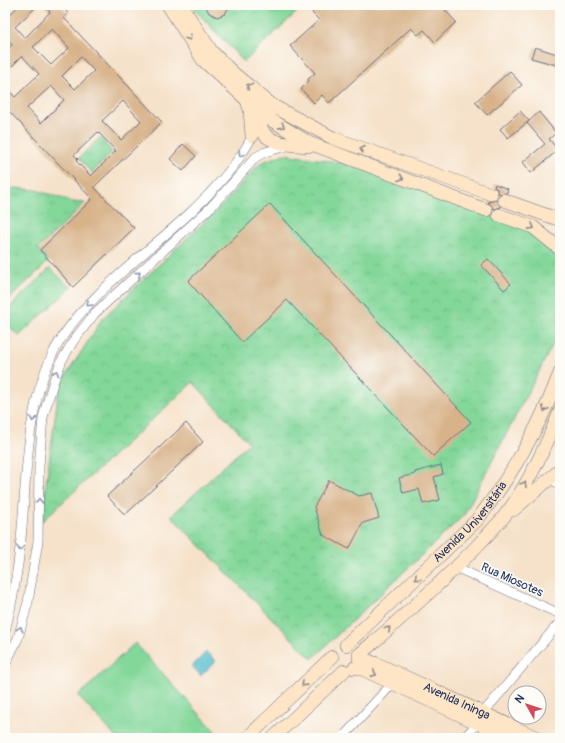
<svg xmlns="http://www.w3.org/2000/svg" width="565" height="743" viewBox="0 0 565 743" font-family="Pangolin,sans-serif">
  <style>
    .grass { fill: url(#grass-tufts); stroke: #4e837c }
    .park { fill: url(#park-crowns); stroke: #4e837c }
    .pitch { fill: #82d799; stroke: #4e837c }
    .water { fill: #50bbcb; stroke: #367594 }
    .building { fill: #d8b38a; fill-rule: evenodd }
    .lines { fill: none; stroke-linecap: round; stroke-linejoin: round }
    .minor-casing { stroke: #686e84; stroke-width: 10 }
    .secondary-casing { stroke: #686e84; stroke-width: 14 }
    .minor { stroke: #fff; stroke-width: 9 }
    .secondary { stroke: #fde5c5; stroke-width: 13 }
    .oneway { stroke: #8c8a92 }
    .oneway2 { stroke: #8d97ae }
    .labels { text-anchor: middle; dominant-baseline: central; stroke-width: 3.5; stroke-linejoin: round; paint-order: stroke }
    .street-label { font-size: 12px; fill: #1b2f5e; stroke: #fdfcf7 }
  </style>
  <defs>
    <pattern id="grass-tufts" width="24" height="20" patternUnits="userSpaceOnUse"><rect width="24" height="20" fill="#82d799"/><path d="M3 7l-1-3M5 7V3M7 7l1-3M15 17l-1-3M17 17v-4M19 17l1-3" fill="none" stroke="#70b986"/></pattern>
    <pattern id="park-crowns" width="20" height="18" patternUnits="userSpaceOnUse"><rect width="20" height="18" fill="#82d799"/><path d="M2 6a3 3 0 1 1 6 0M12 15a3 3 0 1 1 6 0" fill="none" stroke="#70b986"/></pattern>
  </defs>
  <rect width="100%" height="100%" fill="#fdfcf7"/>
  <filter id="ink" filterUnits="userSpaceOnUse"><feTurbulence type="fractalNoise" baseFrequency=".025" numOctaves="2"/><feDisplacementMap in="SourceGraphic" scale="8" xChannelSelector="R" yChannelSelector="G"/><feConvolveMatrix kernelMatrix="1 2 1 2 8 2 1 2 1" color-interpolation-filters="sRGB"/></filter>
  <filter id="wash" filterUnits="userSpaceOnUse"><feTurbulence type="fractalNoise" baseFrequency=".012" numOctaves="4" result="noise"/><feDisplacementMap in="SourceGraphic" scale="16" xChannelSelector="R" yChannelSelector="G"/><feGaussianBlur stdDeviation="0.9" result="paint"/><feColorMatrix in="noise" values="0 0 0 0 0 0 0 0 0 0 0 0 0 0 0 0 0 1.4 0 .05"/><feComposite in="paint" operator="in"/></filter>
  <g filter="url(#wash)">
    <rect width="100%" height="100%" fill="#f6e2ca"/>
    <g class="grass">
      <polygon points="100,137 112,152 92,173 79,158"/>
      <polygon points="16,188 36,190 73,202 85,203 38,249 49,261 5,303 5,190"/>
      <polygon points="50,268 71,288 19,336 5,323 5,312"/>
    </g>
    <g class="park">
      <polygon points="195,5 304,5 244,62 195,10"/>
      <polygon points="284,154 358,165 419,187 525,228 560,256 560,331 464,515 312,659 171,516 249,443 193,382 41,522 59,387 102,319 223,204 260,163"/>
    </g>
    <polygon class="pitch" points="135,643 215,731 207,738 117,738 78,696"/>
    <polygon class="water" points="206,652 216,661 201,676 192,666"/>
    <g id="blocks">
      <g class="building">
        <path d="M19 5H38L15 27 25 38 50 12 44 5H60L68 13 64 18 162 122 94 187 134 228 73 287 40 250 92 199 5 107V86L15 97 39 74 22 56 5 73V52L12 45 5 37V20ZM52 29 69 48 51 65 33 47ZM81 57 94 71 75 89 62 76ZM51 86 64 100 41 123 27 108ZM123 101 141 121 121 140 102 121ZM98 132 116 151 91 176 76 161 78 159 74 155Z"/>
        <polygon points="205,5 230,5 225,14 217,17 209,13"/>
        <polygon points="320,5 451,5 445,10 456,22 435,42 424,30 418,35 411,28 329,103 322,95 314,103 301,89 309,81 308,79 315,73 290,46 319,20 312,13"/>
        <polygon points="535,47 560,55 560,66 531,58"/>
        <polygon points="510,71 522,85 487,115 475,102"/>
        <polygon points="520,111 529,121 508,138 500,129"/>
        <polygon points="539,112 556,133 549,139 558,150 531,173 523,162 545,144 527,123"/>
        <polygon points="183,144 196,156 183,171 170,159"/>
        <polygon points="495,184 508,189 507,193 499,194 497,189 494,187"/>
        <polygon points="496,200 501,207 494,209 488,202"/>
        <polygon points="270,204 471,422 433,456 287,300 242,342 188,281"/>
        <polygon points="488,259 511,284 504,290 481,265"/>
        <polygon points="186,423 203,442 125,515 107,496"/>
        <polygon points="441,465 443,474 434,477 440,500 423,504 419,489 403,493 399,478 415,474 415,472"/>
        <polygon points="329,480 359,496 372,493 379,518 363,523 349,549 323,535 314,507"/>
      </g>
    </g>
  </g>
  <g filter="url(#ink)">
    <use href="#blocks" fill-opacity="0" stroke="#686e84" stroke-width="1"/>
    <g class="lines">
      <defs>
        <g id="minor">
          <polyline points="550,479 560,484"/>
          <polyline points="455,567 560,614"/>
          <path d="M5 631C13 601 18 569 21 539 27 477 25 413 52 355 78 301 146 254 190 213 209 195 229 174 243 152 248 145 251 138 255 131"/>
          <polyline points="5,665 18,638 28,602 38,541 39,466 43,417 54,380 62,360 74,340 95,313 211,207 256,157 265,152 287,146"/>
          <polyline points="483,713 560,622"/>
          <polyline points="342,738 393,683"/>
          <polyline points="464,738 477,724"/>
        </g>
        <g id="secondary">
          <polyline points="168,5 203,60 247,100 273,121 309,143 486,210"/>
          <polyline points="181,5 212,52 233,73 273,106 333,138 491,194"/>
          <polyline points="247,100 250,110 252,136"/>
          <path d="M270 111 261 121C258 145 294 145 310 146"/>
          <polyline points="504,200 560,220"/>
          <polyline points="499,215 533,227 560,249"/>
          <polyline points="513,510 560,470"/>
          <path id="s1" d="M346 645 477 520C512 475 540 427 560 373"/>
          <path d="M359 655C408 612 459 568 502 519 525 491 546 446 560 412"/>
          <path id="s2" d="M359 658 377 664 537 738"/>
          <polyline points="354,668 360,668 510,738"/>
          <polyline points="247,738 332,657"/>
          <polyline points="273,738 344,671"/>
        </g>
      </defs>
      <use href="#minor" class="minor-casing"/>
      <use href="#secondary" class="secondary-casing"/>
      <use href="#minor" class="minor"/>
      <use href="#secondary" class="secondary"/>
    </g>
    <defs><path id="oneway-chevron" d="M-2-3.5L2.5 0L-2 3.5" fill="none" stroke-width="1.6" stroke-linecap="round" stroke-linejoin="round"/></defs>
    <g class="oneway">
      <use href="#oneway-chevron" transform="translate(189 38) rotate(56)"/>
      <use href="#oneway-chevron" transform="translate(249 86) rotate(-141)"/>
      <use href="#oneway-chevron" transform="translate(282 126) rotate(32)"/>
      <use href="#oneway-chevron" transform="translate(362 149) rotate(-160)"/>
      <use href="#oneway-chevron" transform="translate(401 178) rotate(20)"/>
      <use href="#oneway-chevron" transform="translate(532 227) rotate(29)"/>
      <use href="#oneway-chevron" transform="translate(545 409) rotate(113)"/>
      <use href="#oneway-chevron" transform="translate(524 484) rotate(-59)"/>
      <use href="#oneway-chevron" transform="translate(417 578) rotate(137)"/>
      <use href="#oneway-chevron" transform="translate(388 629) rotate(-42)"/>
      <use href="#oneway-chevron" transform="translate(374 674) rotate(24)"/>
      <use href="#oneway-chevron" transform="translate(304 684) rotate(136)"/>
    </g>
    <g class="oneway2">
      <use href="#oneway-chevron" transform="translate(241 154) rotate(124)"/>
      <use href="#oneway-chevron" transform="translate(138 274) rotate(-42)"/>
      <use href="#oneway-chevron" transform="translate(89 304) rotate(135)"/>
      <use href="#oneway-chevron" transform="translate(56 373) rotate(-68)"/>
      <use href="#oneway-chevron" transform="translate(33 419) rotate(101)"/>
      <use href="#oneway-chevron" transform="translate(39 501) rotate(-89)"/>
      <use href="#oneway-chevron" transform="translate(20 548) rotate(97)"/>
      <use href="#oneway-chevron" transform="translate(20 629) rotate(-73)"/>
    </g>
  </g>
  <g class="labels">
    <g class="street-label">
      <text stroke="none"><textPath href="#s1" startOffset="175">Avenida Universitária</textPath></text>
      <text transform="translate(512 580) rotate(24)">Rua Miosotes</text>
      <text stroke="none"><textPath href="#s2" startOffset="107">Avenida Ininga</textPath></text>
    </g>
  </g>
  <rect width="565" height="743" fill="none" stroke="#fdfcf7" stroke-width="20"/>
  <g transform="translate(527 705) rotate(309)"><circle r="19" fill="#fdfcf7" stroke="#a3aaba"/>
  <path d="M0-3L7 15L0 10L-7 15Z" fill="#d1495b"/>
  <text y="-6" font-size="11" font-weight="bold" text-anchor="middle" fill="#1b2f5e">N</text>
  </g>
</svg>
